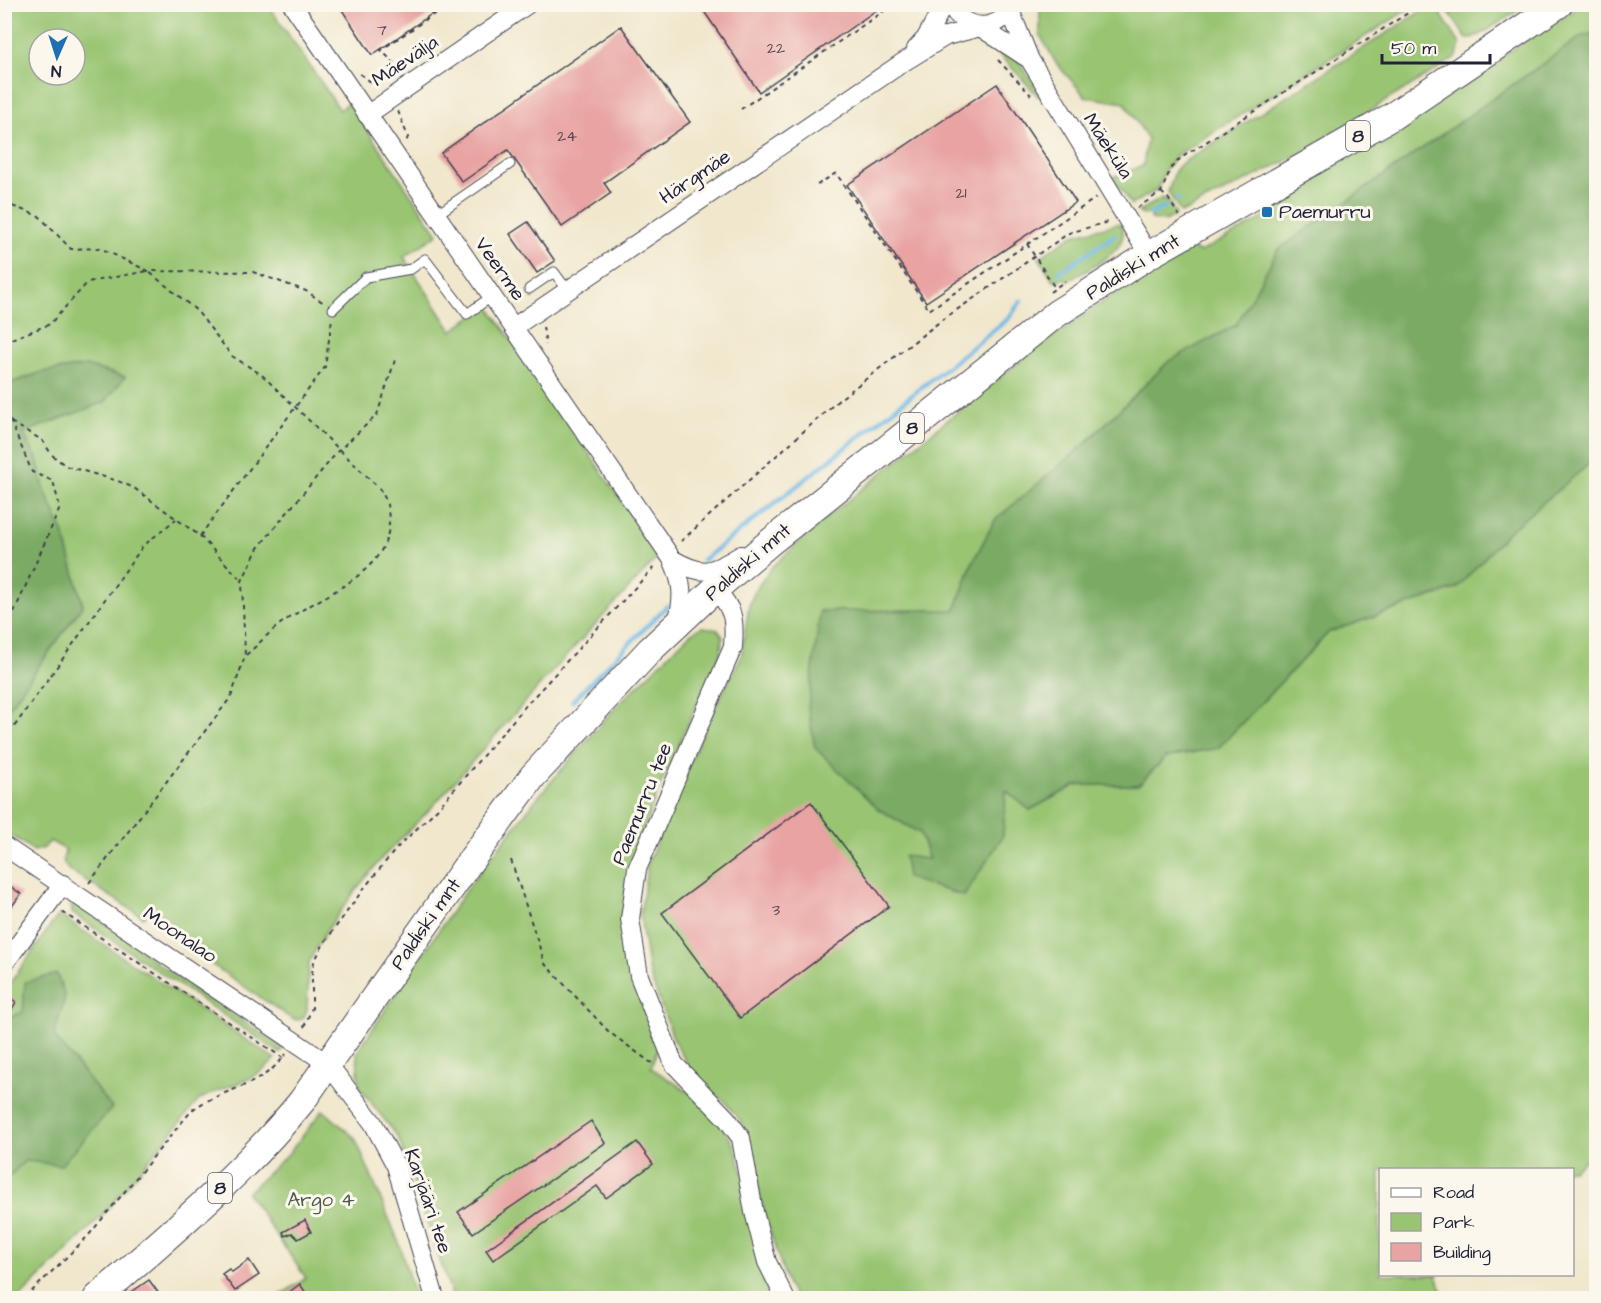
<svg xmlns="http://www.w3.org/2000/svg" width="1601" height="1303" viewBox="0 0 1601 1303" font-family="'Architects Daughter',sans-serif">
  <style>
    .green { fill: #99c572; stroke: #5e7456; stroke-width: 1.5; fill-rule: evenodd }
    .forest { fill: #7aaa64; stroke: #4e6650; stroke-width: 1.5 }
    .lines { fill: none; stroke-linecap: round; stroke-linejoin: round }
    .stream { stroke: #6fb9e8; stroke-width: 4.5 }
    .building { fill: #e8a3a2 }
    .service-casing { stroke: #414051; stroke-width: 11 }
    .minor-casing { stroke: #414051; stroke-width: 20 }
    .primary-casing { stroke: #414051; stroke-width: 29 }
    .path { stroke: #414051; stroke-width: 2; stroke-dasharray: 4.5 4.5; stroke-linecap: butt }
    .service { stroke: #fff; stroke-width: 9 }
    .minor { stroke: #fff; stroke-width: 18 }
    .primary { stroke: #fff; stroke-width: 27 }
    .poi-dot { fill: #1f6fb2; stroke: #fbf7ec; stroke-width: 2 }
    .labels { text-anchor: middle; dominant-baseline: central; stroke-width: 6; stroke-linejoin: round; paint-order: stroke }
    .number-label { font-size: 16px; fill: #544255 }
    .shield { fill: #fbf7ec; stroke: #636270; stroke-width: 1.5 }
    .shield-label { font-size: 18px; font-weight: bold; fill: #22223b }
    .street-label { font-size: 20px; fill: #22223b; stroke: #fbf7ec }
    .poi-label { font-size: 20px; fill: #22223b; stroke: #fbf7ec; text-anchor: start }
    .park-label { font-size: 20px; fill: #4c5b4e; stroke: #fbf7ec }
  </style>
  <rect width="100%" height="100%" fill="#fbf7ec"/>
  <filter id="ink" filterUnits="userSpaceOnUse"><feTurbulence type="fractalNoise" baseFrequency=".0167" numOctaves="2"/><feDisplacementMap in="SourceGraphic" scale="12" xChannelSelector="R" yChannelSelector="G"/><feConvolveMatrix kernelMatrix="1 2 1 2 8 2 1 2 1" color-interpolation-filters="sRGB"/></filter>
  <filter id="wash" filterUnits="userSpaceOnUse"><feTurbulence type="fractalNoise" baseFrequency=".008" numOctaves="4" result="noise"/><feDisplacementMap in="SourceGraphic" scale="24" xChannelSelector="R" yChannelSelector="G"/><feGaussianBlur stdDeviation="1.35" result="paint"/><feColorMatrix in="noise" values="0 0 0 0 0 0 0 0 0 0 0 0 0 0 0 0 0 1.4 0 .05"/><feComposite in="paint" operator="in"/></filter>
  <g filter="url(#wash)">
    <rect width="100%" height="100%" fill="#f0e7cc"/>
    <g class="green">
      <polygon points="1040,4 1415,4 1415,5 1177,155 1165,170 1158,189 1131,205 1113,177 1143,166 1147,138 1125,103 1086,97 1056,63 1040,35"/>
      <path d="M5 5H268L340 110 348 102 438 234 404 257 452 331 485 306 489 307 659 556 556 667 432 807 381 859 355 891 325 933 309 962 307 1010 304 1017 298 1020 292 1019 176 940 170 931 172 923 156 911 143 917 69 870C62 863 62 859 66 850L50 841 44 848 34 851 5 831V713L83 605 63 532 44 489 37 459 23 433 54 420 125 377C78 361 50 369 5 385ZM39 39H75V75H39Z"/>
      <polygon points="965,5 996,5 982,13 970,10"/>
      <polygon points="1431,5 1435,5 1460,44 1457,56 1449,62 1298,155 1181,213 1168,192 1175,171 1182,163"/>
      <polygon points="1444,5 1527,5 1480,35 1467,39"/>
      <polygon points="1581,5 1596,5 1596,33 1582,36 1278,250 1236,325 1169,361 1085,444 995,520 972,563 955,610 820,611 878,809 920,833 929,859 964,896 1005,790 1030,810 1076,785 1138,785 1166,757 1218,748 1329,632 1457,588 1507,533 1596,458 1596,1151 1573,1170 1380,1170 1380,1274 1439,1275 1437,1276 1445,1298 796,1298 788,1286 764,1213 743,1124 723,1100 697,1081 675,1043 649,973 640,915 648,863 697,745 741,657 749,606 755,591 771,568 814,528 1039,346 1120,290 1189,248 1200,252 1269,215 1297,189"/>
      <polygon points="986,40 1018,60 1042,97 1038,96"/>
      <polygon points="1162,198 1168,200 1176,215 1165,221 1151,219 1149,214 1143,215 1138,212"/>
      <path d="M1120 223C1136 249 1086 270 1068 281L1064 278 1054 281 1039 258 1073 235Z"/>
      <polygon points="702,627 717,629 723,637 720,654 657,792 629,872 635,986 658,1047 651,1068 689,1092 718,1121 735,1146 778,1298 453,1298 398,1137 359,1087 357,1052 466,890 537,798 617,706 691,633"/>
      <polygon points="75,901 168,971 284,1048 280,1053 72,913 71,904"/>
      <path d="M61 916 275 1059C254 1084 227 1083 199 1100L100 1218 19 1298H4V1004L12 1009 16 1002 7 996 5 998V990L57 917Z"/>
      <polygon points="323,1110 355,1138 398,1240 415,1298 276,1298 306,1278 247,1193 289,1153"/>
    </g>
    <g class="forest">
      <polygon points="1596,33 1596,458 1507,533 1457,588 1329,632 1218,748 1166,757 1138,785 1076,785 1030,810 1006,791 1003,836 964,896 907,878 904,856 929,859 920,833 878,809 815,748 808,709 820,611 955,610 972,564 995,520 1085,444 1169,361 1236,325 1278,250 1582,36"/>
      <polygon points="86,366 125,377 105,402 23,433 37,459 44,489 63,532 83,605 5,713 4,540 8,538 4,526 5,385 42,372"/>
      <polygon points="57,974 65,997 54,1036 112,1108 61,1165 25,1161 5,1180 5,1019 23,1012 25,982"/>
    </g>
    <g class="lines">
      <g class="stream">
        <polyline points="1177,199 1178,199"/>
        <polyline points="1151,214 1165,207"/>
        <polyline points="1058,273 1115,235"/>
        <polyline points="703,560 1008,319 1021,301"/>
        <polyline points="572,701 667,606"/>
      </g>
    </g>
    <g id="blocks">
      <g class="building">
        <polygon points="338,4 446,4 372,55"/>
        <polygon points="699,4 885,4 759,92"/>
        <polygon points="621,26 690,122 604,183 611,193 562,227 508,150 462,182 441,153"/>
        <polygon points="997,84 1076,202 926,302 847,185"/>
        <polygon points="528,222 555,261 537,273 510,234"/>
        <polygon points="811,802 889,906 740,1018 662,913"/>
        <polygon points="4,882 21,894 4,917"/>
        <polygon points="6,995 16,1002 12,1009 4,1004"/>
        <polygon points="591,1121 605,1143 473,1233 458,1212"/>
        <polygon points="637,1142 653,1164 606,1198 597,1186 493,1260 486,1250"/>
        <polygon points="305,1220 311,1232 298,1239 292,1233 285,1236 283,1232"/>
        <polygon points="249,1260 259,1275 235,1291 222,1274 229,1269 232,1272"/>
        <polygon points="149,1280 162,1298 123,1298"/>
        <polygon points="300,1284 306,1293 298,1298 286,1298 284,1296"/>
      </g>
    </g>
  </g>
  <g filter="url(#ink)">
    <use href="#blocks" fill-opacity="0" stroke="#414051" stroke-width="1.5"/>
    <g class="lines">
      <defs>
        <g id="service">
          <polyline points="436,215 510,164"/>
          <polyline points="529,289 554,272 568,291"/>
          <polyline points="333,309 366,277 411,269 425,259 467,314 491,297"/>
        </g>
        <g id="minor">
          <path d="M292 4 672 559C683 583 684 597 677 623"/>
          <path d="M951 4C961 32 1002 34 1012 4"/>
          <polyline points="1010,10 1030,60 1149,255"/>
          <polyline points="980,27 1026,57"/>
          <polyline points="916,49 926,38 944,4"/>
          <polyline points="367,115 528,4"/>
          <polyline points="514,327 902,63 946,36 980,27"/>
          <path d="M672 559C703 577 712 573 741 555"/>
          <path d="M715 589C734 609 735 620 733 647L637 869 630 919 639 976 674 1064 727 1119 741 1138 754 1212 767 1262 785 1298"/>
          <polyline points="4,846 328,1064 373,1123 396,1166 435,1298"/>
          <polyline points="4,964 63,884"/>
        </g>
        <path id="primary" d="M97 1298C168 1235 242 1175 302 1101L468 864 533 776 650 650 715 589 769 543 1056 314 1149 255 1391 117 1559 4"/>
      </defs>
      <use href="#service" class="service-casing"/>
      <use href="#minor" class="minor-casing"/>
      <use href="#primary" class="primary-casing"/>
      <g class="path">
        <polyline points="998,60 1031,95"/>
        <polyline points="395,64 381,50 449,4"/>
        <polyline points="360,74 379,88"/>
        <polyline points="741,109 894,4"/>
        <polyline points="398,111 408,137 406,142"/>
        <polyline points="817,185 836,173 929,310 1096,198"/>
        <polyline points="1161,192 1168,198 1179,216"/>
        <polyline points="4,203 39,216 71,249 100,248 148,271 253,272 306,291 324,303"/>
        <polyline points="1137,208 1161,192 1171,168 1181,158 1422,4"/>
        <polyline points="1027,244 1055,288"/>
        <polyline points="507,287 519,297"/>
        <polyline points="1050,292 1065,281"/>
        <polyline points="543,327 546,345"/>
        <path d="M4 344 9 340 50 324 88 282 148 271 197 311 232 356 262 375 378 487C387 499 388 506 389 521 390 574 319 596 283 622 270 631 258 645 245 656"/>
        <polyline points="4,414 11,422 32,472 53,481 60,508 4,635"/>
        <polyline points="11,422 42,440 52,455 66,466 118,481 134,488 200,536 242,581"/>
        <polyline points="200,536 325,367 332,319"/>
        <polyline points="681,541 840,399 942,320 1069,233 1111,221"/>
        <polyline points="4,741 143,546 176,519"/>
        <polyline points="511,860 545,964 609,1032 650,1062 656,1063"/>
        <polyline points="89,883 231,697 245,656 242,581 258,548 338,451 377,415 396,357"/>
        <polyline points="62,912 283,1058"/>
        <polyline points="304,1027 312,1008 312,973 314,962 324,943 365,887 396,849 439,807 528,703 657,564"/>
        <path d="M25 1298 88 1236 192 1110C226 1086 259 1090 286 1054"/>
      </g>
      <use href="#service" class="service"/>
      <use href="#minor" class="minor"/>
      <use href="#primary" class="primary"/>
    </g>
  </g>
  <rect class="poi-dot" x="1261" y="206" width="12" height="12" rx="3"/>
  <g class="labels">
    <g class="number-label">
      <text x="382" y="30">7</text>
      <text x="776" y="48">22</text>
      <text x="567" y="136">24</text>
      <text x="961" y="193">21</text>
      <text x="776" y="910">3</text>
    </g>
    <g class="shield">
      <rect x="1346" y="121" width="24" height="30" rx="4.5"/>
      <rect x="900" y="413" width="24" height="30" rx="4.5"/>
      <rect x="208" y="1173" width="24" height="30" rx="4.5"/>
    </g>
    <g class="shield-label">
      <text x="1358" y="136">8</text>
      <text x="912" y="428">8</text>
      <text x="220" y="1188">8</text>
    </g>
    <g class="street-label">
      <text transform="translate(405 61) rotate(-34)">Mäevälja</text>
      <text transform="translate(1108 146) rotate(57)">Mäeküla</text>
      <text transform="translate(695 177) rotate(-34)">Härgmäe</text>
      <text transform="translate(1133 267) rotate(-32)">Paldiski mnt</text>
      <text transform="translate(500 269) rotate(55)">Veerme</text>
      <text transform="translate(748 562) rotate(-41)">Paldiski mnt</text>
      <text transform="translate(642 804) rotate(-68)">Paemurru tee</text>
      <text transform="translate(426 924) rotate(-55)">Paldiski mnt</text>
      <text transform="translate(180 935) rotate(34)">Moonalao</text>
      <text transform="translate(428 1201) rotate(71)">Karjääri tee</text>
    </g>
    <g class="poi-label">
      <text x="1279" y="212">Paemurru</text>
    </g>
    <g class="park-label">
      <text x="321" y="1200">Argo 4</text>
    </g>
  </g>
  <rect width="1601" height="1303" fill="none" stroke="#fbf7ec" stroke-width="24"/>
  <rect x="1379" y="1168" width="195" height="108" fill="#fbf7ec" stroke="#a4a2a5" stroke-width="1.5"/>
  <rect x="1391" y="1188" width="30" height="9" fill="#ffffff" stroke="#a4a2a5" stroke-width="1.5"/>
  <text x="1433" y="1198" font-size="18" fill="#22223b">Road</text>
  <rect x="1391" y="1213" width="30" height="18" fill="#99c572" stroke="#a4a2a5" stroke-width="1.5"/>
  <text x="1433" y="1228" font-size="18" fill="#22223b">Park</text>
  <rect x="1391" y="1243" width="30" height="18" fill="#e8a3a2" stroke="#a4a2a5" stroke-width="1.5"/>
  <text x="1433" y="1258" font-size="18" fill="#22223b">Building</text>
  <g transform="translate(57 57) rotate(183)"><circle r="28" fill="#fbf7ec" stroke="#a4a2a5" stroke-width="1.5"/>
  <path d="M0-4.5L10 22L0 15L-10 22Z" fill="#1f6fb2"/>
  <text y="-9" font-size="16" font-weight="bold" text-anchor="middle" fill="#22223b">N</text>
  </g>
  <path d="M1382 54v9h108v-9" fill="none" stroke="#22223b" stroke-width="3"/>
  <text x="1391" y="54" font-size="18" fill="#22223b" stroke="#fbf7ec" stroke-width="4.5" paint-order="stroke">50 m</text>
</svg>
